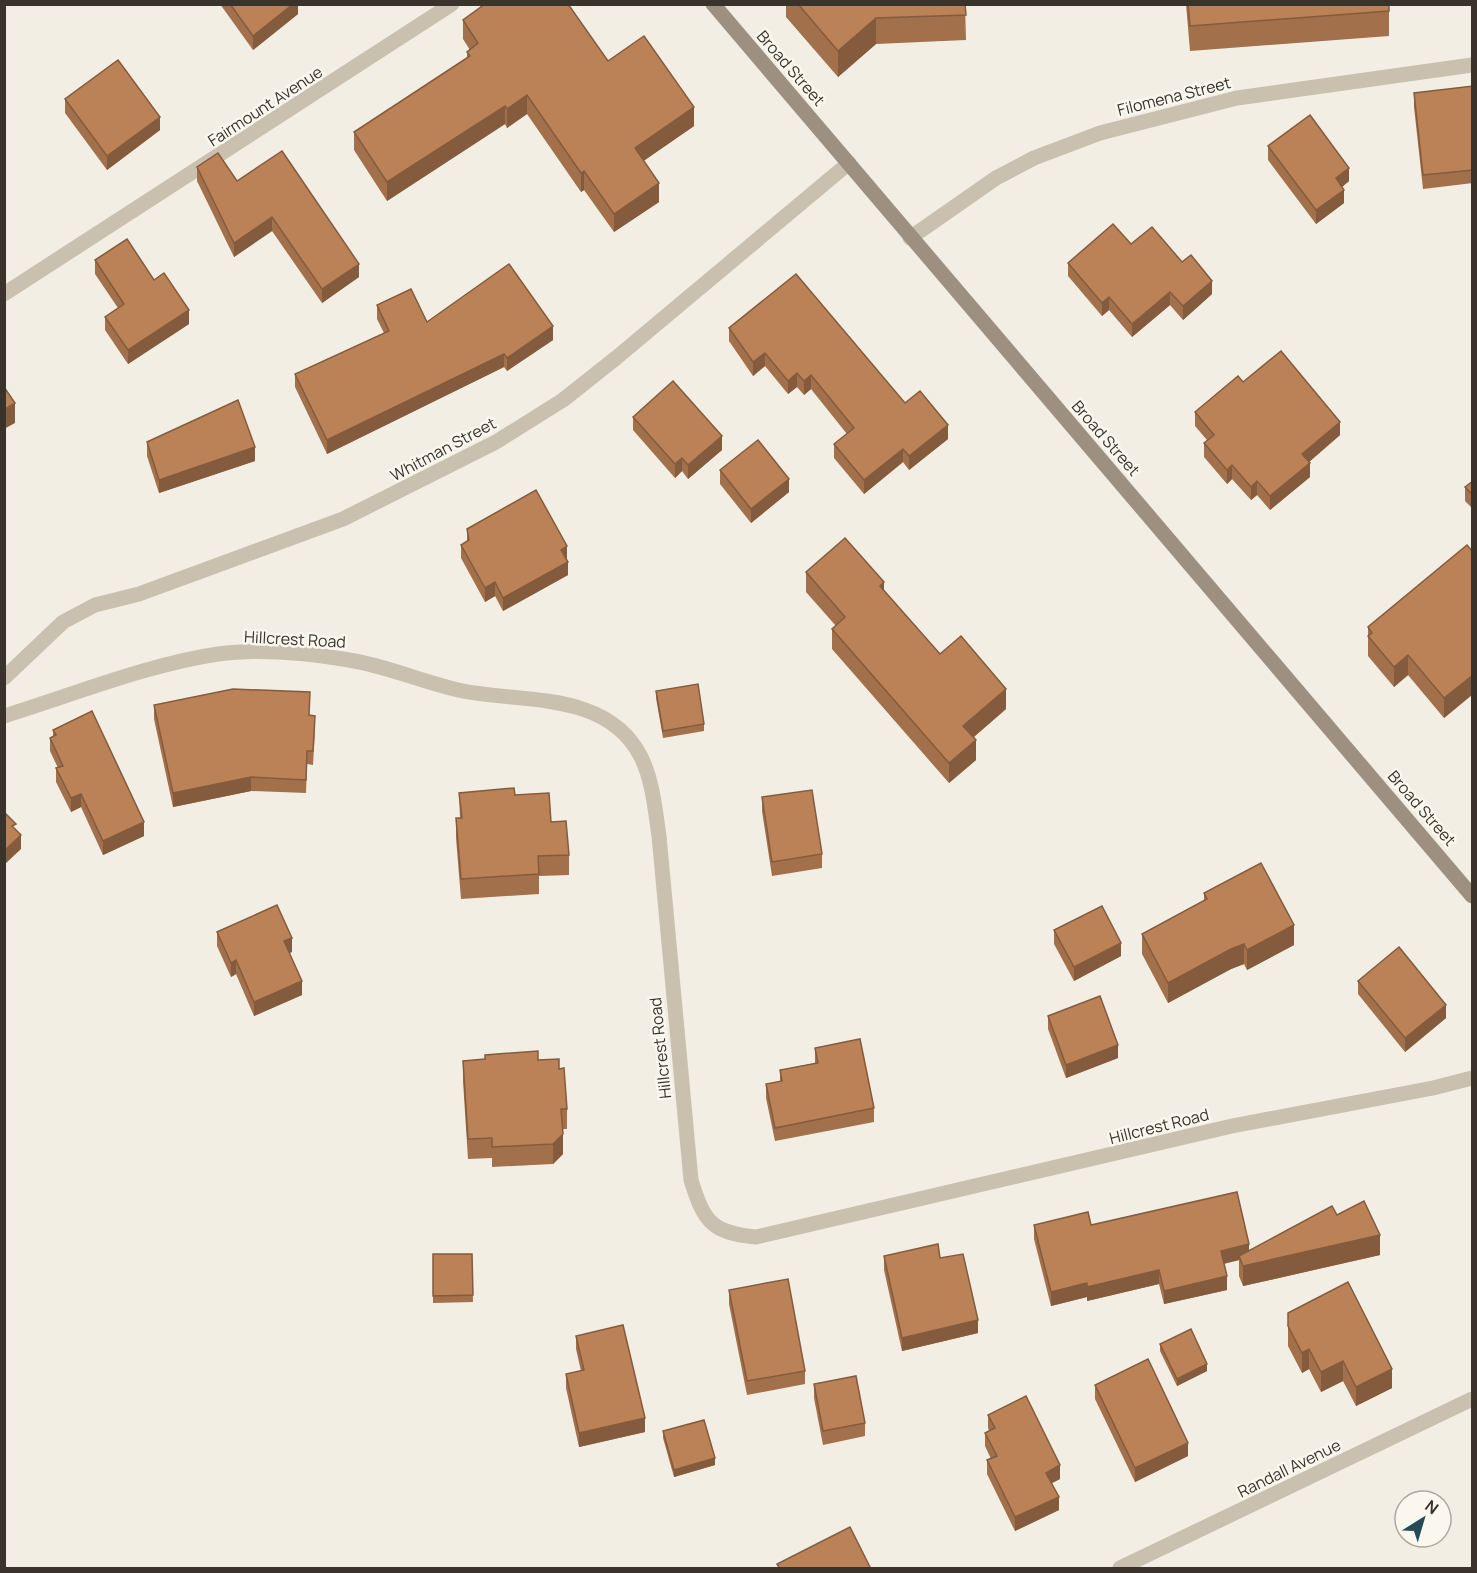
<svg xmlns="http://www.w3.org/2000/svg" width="1477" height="1573" viewBox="0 0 1477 1573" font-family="Manrope,sans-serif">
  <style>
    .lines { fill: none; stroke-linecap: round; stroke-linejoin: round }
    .minor { stroke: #cac0af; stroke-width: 15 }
    .secondary { stroke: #9e9080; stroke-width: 15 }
    .wall { fill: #a2704b }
    .shaded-wall { fill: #845b3d }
    .building { fill: #bc8257; stroke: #845b3d; stroke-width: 1.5 }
    .labels { text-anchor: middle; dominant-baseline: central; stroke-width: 5; stroke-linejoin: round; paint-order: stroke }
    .street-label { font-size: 16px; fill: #39332c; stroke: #faf7ef }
  </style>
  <rect width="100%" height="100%" fill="#f2eee3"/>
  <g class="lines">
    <g class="minor">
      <polyline points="910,238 996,178 1034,158 1100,133 1237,98 1472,65"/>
      <polyline points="4,294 452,4"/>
      <polyline points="4,678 63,622 95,605 139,594 343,519 496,442 563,400 616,358 849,163"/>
      <path d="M4 716C72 695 149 664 218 654 261 648 307 653 349 660 388 666 424 683 463 691 524 703 608 691 641 757 653 781 655 810 659 836L691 1180C704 1222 712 1233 756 1237L1232 1126 1433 1088 1472 1078"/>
      <polyline points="1120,1568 1472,1399"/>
    </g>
    <polyline class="secondary" points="713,4 1472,896"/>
  </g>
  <g class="wall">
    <polygon points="220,4 298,4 298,14 253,50"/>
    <polygon points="786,4 965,4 966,40 876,44 838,77 786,17"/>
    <polygon points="1186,4 1389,4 1389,36 1190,51"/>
    <polygon points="463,20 608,61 694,126 643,161 659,202 614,232 584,190 581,192 527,114 507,128 505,124 387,201 354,150 354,132 467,58 467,52 470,50 463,39"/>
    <polygon points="1473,86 1473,183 1423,189 1414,107 1414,93"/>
    <polygon points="65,99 160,130 107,170 65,113"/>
    <polygon points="1268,146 1349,181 1342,187 1344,203 1316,224 1268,160"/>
    <polygon points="197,167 237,181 359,277 322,303 272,231 234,257 197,181"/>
    <polygon points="1131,244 1182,262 1212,294 1183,320 1170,305 1132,337 1109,310 1102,316 1068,276 1068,263"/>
    <polygon points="95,260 189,324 128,364 105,330 105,317 118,308 95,274"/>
    <polygon points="377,305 427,322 553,340 507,371 504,367 327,454 295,387 295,374 384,333 377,319"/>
    <polygon points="729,328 905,403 948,439 909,470 903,462 864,494 834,458 834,444 847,434 811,389 804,395 797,387 788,394 765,366 753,376 729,341"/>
    <polygon points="1243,382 1340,435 1309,462 1310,477 1270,510 1257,495 1251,500 1232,479 1227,484 1204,457 1204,443 1207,440 1195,426 1195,412"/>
    <polygon points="633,417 722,450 688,479 682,471 675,478 633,430"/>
    <polygon points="147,442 255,461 159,493 147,456"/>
    <polygon points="720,470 789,492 751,523 720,484"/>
    <polygon points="1473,481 1473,509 1465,501 1465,487"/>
    <polygon points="467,529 567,560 568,575 503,611 495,596 485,602 461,558 461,545 467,541"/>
    <polygon points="1473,552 1473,694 1444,718 1408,675 1394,687 1368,656 1368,627"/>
    <polygon points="806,572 884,591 940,654 1006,709 974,737 976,760 949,783 832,649 832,629 836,626 806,592"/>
    <polygon points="656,691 704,724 704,731 663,738 656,698"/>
    <polygon points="154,705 310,715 315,729 313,765 307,764 306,793 251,791 173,807 154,719"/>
    <polygon points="53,730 144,836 103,855 81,807 71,812 56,782 56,768 58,768 50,751 50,738 53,736"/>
    <polygon points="459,793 515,795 551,822 569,855 569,875 539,876 539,894 461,899 456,838 456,818 460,818"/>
    <polygon points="762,797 822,854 822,868 772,876 762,811"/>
    <polygon points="1204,893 1294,945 1247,970 1244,964 1231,969 1168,1003 1142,954 1142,934 1204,901"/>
    <polygon points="1054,930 1121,956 1074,981 1054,944"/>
    <polygon points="217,932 292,952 289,953 302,995 254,1016 236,974 231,977 217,946"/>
    <polygon points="1358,981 1446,1018 1405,1052 1358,994"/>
    <polygon points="1048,1016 1118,1058 1066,1078 1048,1029"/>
    <polygon points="815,1048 874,1108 874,1122 775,1141 766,1098 766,1084 780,1082 780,1070 815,1063"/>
    <polygon points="538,1060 559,1069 567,1109 567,1129 562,1129 563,1154 553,1164 492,1167 492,1158 468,1159 463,1081 463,1061"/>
    <polygon points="1337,1215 1380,1255 1243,1286 1239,1276 1239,1260 1224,1264 1227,1290 1164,1304 1159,1284 1087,1301 1087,1297 1051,1306 1034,1239 1034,1225 1091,1225 1249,1250"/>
    <polygon points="433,1254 472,1254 473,1302 433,1303"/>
    <polygon points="884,1256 940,1258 978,1333 902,1351 884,1270"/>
    <polygon points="729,1290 805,1371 805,1384 747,1395 729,1304"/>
    <polygon points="1288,1313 1392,1388 1356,1406 1343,1381 1321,1392 1309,1369 1302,1373 1288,1346"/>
    <polygon points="576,1336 645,1432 579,1447 566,1388 566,1374 581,1371 576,1349"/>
    <polygon points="1160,1344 1207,1371 1177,1386 1160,1351"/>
    <polygon points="814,1384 865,1423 865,1436 823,1445 814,1398"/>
    <polygon points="1095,1385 1188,1456 1135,1482 1095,1399"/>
    <polygon points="988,1415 1060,1479 1052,1483 1059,1510 1015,1531 987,1474 987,1460 991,1459 985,1446 985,1433 989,1430 988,1428"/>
    <polygon points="663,1431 715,1465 674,1477 663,1438"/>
  </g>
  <g class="shaded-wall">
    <polygon points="293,4 298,4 298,14 253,50 253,36"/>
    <polygon points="876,18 876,44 838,77 838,51"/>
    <polygon points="527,95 527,114 507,128 507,109"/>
    <polygon points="505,106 505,124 387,201 387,182"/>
    <polygon points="694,107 694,126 635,167 635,148"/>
    <polygon points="160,117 160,130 107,170 107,156"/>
    <polygon points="1349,168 1349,181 1336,192 1336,178"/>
    <polygon points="584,171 584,190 581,192 581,173"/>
    <polygon points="659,183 659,202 614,232 614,214"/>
    <polygon points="1344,190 1344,203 1316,224 1316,210"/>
    <polygon points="272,217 272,231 234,257 234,243"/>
    <polygon points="359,264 359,277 322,303 322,289"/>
    <polygon points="1212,281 1212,294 1183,320 1183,306"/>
    <polygon points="1170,292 1170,305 1132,337 1132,324"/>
    <polygon points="1109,297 1109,310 1102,316 1102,303"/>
    <polygon points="189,310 189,324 128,364 128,350"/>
    <polygon points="553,326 553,340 507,371 507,358"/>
    <polygon points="765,353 765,366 753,376 753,362"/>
    <polygon points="504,354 504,367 327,454 327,440"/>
    <polygon points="797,373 797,387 788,394 788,381"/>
    <polygon points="811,375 811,389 804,395 804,381"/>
    <polygon points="15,403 15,423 4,429 4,410"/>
    <polygon points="1340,422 1340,435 1302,468 1302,454"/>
    <polygon points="948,425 948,439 909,470 909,456"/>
    <polygon points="722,436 722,450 688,479 688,465"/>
    <polygon points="255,447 255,461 159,493 159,480"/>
    <polygon points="903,449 903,462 864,494 864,480"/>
    <polygon points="682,458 682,471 675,478 675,464"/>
    <polygon points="1310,463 1310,477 1270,510 1270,496"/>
    <polygon points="1232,465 1232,479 1227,484 1227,470"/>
    <polygon points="789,479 789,492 751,523 751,509"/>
    <polygon points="1257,481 1257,495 1251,500 1251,487"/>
    <polygon points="567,546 567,560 561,550"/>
    <polygon points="568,562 568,575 503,611 503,598"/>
    <polygon points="495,582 495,596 485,602 485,588"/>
    <polygon points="884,582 884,602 880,586"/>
    <polygon points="1408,655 1408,675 1394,687 1394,667"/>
    <polygon points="1473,675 1473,694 1444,718 1444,698"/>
    <polygon points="1006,689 1006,709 963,746 963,726"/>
    <polygon points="976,740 976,760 949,783 949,763"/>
    <polygon points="251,777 251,791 173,807 173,793"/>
    <polygon points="81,794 81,807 71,812 71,798"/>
    <polygon points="144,822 144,836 103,855 103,841"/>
    <polygon points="21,835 21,849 4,865 4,851"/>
    <polygon points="1294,925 1294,945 1247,970 1247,950"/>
    <polygon points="292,938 292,952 284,955 284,941"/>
    <polygon points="1121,943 1121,956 1074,981 1074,967"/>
    <polygon points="1244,944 1244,964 1231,969 1168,1003 1168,983 1231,949"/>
    <polygon points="236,960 236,974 231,977 231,963"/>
    <polygon points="302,981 302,995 254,1016 254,1002"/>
    <polygon points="1446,1005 1446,1018 1405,1052 1405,1038"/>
    <polygon points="1118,1045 1118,1058 1066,1078 1066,1065"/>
    <polygon points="563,1134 563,1154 553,1164 553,1144"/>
    <polygon points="1380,1235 1380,1255 1243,1286 1243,1266"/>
    <polygon points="1249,1244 1249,1257 1239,1256 1239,1260 1221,1264 1221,1251"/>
    <polygon points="1159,1270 1159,1284 1087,1301 1087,1287"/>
    <polygon points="1227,1276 1227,1290 1164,1304 1164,1291"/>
    <polygon points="1087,1283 1087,1297 1051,1306 1051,1292"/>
    <polygon points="978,1320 978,1333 902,1351 902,1338"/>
    <polygon points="1309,1349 1309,1369 1302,1373 1302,1353"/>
    <polygon points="1343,1361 1343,1381 1321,1392 1321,1372"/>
    <polygon points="1207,1364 1207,1371 1177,1386 1177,1379"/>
    <polygon points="1392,1369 1392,1388 1356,1406 1356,1387"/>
    <polygon points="645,1418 645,1432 579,1447 579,1433"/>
    <polygon points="1188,1443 1188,1456 1135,1482 1135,1468"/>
    <polygon points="715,1458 715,1465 674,1477 674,1470"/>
    <polygon points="1060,1465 1060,1479 1046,1486 1046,1473"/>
    <polygon points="1059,1497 1059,1510 1015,1531 1015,1517"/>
  </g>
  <g class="building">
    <polygon points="230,4 293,4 253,36"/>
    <polygon points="485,4 568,4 608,61 644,36 694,107 635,148 659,183 614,214 584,171 581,173 527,95 507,109 505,106 387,182 354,132 470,56 467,52 478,43 463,20"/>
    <polygon points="798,4 965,4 966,15 876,18 838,51"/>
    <polygon points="1188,4 1389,4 1389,11 1190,26"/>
    <polygon points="118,60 160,117 107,156 65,99"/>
    <polygon points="1473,86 1473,170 1423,175 1414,93"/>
    <polygon points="1310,115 1349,168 1336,178 1344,190 1316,210 1268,146"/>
    <polygon points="282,151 359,264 322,289 272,217 234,243 197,167 218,153 237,181"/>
    <polygon points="1113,224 1131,244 1152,227 1182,262 1191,255 1212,281 1183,306 1170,292 1132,324 1109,297 1102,303 1068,263"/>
    <polygon points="127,239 154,280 164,273 189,310 128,350 105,317 124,304 95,260"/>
    <polygon points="509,264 553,326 507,358 504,354 327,440 295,374 389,331 377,305 411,289 427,322"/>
    <polygon points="796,274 905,403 920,391 948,425 909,456 903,449 864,480 834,444 854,428 811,375 804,381 797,373 788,381 765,353 753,362 729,328"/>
    <polygon points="1281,351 1340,422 1302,454 1310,463 1270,496 1257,481 1251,487 1232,465 1227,470 1204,443 1214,435 1195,412 1238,376 1243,382"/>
    <polygon points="673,381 722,436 688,465 682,458 675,464 633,417"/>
    <polygon points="4,387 15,403 4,410"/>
    <polygon points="238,400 255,447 159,480 147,442"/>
    <polygon points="758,440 789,479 751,509 720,470"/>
    <polygon points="1473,481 1473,495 1465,487"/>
    <polygon points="536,490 567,546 561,550 568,562 503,598 495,582 485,588 461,545 469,540 467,529"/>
    <polygon points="845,538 884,582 880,586 940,654 961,636 1006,689 963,726 976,740 949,763 832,629 845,617 806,572"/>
    <polygon points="1467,545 1473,552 1473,675 1444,698 1408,655 1394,667 1368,636 1372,633 1368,627"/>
    <polygon points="698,684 704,724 663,731 656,691"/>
    <polygon points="233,689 310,692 309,715 315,716 313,751 307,751 306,780 251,777 173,793 154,705"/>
    <polygon points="92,711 144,822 103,841 81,794 71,798 56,768 63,766 50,738 56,735 53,730"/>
    <polygon points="514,788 515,795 549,793 551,822 566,821 569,855 538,856 539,874 461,879 456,818 462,818 459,793"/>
    <polygon points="812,790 822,854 772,862 762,797"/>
    <polygon points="4,812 16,824 12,826 21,835 4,851"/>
    <polygon points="1261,863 1294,925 1247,950 1244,944 1231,949 1168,983 1142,934 1207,899 1204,893"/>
    <polygon points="277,905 292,938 284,941 302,981 254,1002 236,960 231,963 217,932"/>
    <polygon points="1102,906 1121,943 1074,967 1054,930"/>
    <polygon points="1399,947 1446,1005 1405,1038 1358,981"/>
    <polygon points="1100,996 1118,1045 1066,1065 1048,1016"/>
    <polygon points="860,1039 874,1108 775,1128 766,1084 782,1081 780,1070 818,1063 815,1048"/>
    <polygon points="538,1051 538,1060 559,1059 559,1069 564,1068 567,1109 561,1109 563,1134 553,1144 492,1147 492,1138 468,1139 463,1061 485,1059 485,1055"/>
    <polygon points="1237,1192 1249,1244 1221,1251 1227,1276 1164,1291 1159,1270 1087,1287 1087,1283 1051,1292 1034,1225 1088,1212 1091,1225"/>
    <polygon points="1364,1201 1380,1235 1243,1266 1239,1256 1332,1206 1337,1215"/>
    <polygon points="938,1244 940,1258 963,1254 978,1320 902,1338 884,1256"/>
    <polygon points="433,1254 472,1254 473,1295 433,1296"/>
    <polygon points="788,1279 805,1371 747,1381 729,1290"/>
    <polygon points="1348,1282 1392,1369 1356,1387 1343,1361 1321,1372 1309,1349 1302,1353 1288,1326 1288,1313"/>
    <polygon points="623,1325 645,1418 579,1433 566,1374 584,1370 576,1336"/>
    <polygon points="1191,1329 1207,1364 1177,1379 1160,1344"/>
    <polygon points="1148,1359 1188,1443 1135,1468 1095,1385"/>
    <polygon points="856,1376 865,1423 823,1431 814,1384"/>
    <polygon points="1026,1396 1060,1465 1046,1473 1059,1497 1015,1517 987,1460 997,1456 985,1433 995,1428 988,1415"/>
    <polygon points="704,1420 715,1458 674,1470 663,1431"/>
    <polygon points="850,1527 871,1569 780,1569 777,1564"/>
  </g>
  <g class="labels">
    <g class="street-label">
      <text transform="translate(791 68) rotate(49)">Broad Street</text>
      <text transform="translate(1174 96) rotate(-14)">Filomena Street</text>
      <text transform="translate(265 106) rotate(-33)">Fairmount Avenue</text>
      <text transform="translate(1106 438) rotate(49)">Broad Street</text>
      <text transform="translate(443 449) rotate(-28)">Whitman Street</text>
      <text transform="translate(295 639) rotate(3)">Hillcrest Road</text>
      <text transform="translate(1422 808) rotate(49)">Broad Street</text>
      <text transform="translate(660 1048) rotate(-96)">Hillcrest Road</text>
      <text transform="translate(1159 1126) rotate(-14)">Hillcrest Road</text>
      <text transform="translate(1289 1468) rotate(-26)">Randall Avenue</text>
    </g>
  </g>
  <rect width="1477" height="1573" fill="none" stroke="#39332c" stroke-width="12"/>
  <g transform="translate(1423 1519) rotate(37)"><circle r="28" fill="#faf7ef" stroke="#ada9a1" stroke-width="1.5"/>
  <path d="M0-4.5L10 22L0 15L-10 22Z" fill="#254b58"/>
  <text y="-9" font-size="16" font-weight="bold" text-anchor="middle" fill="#39332c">N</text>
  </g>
</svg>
